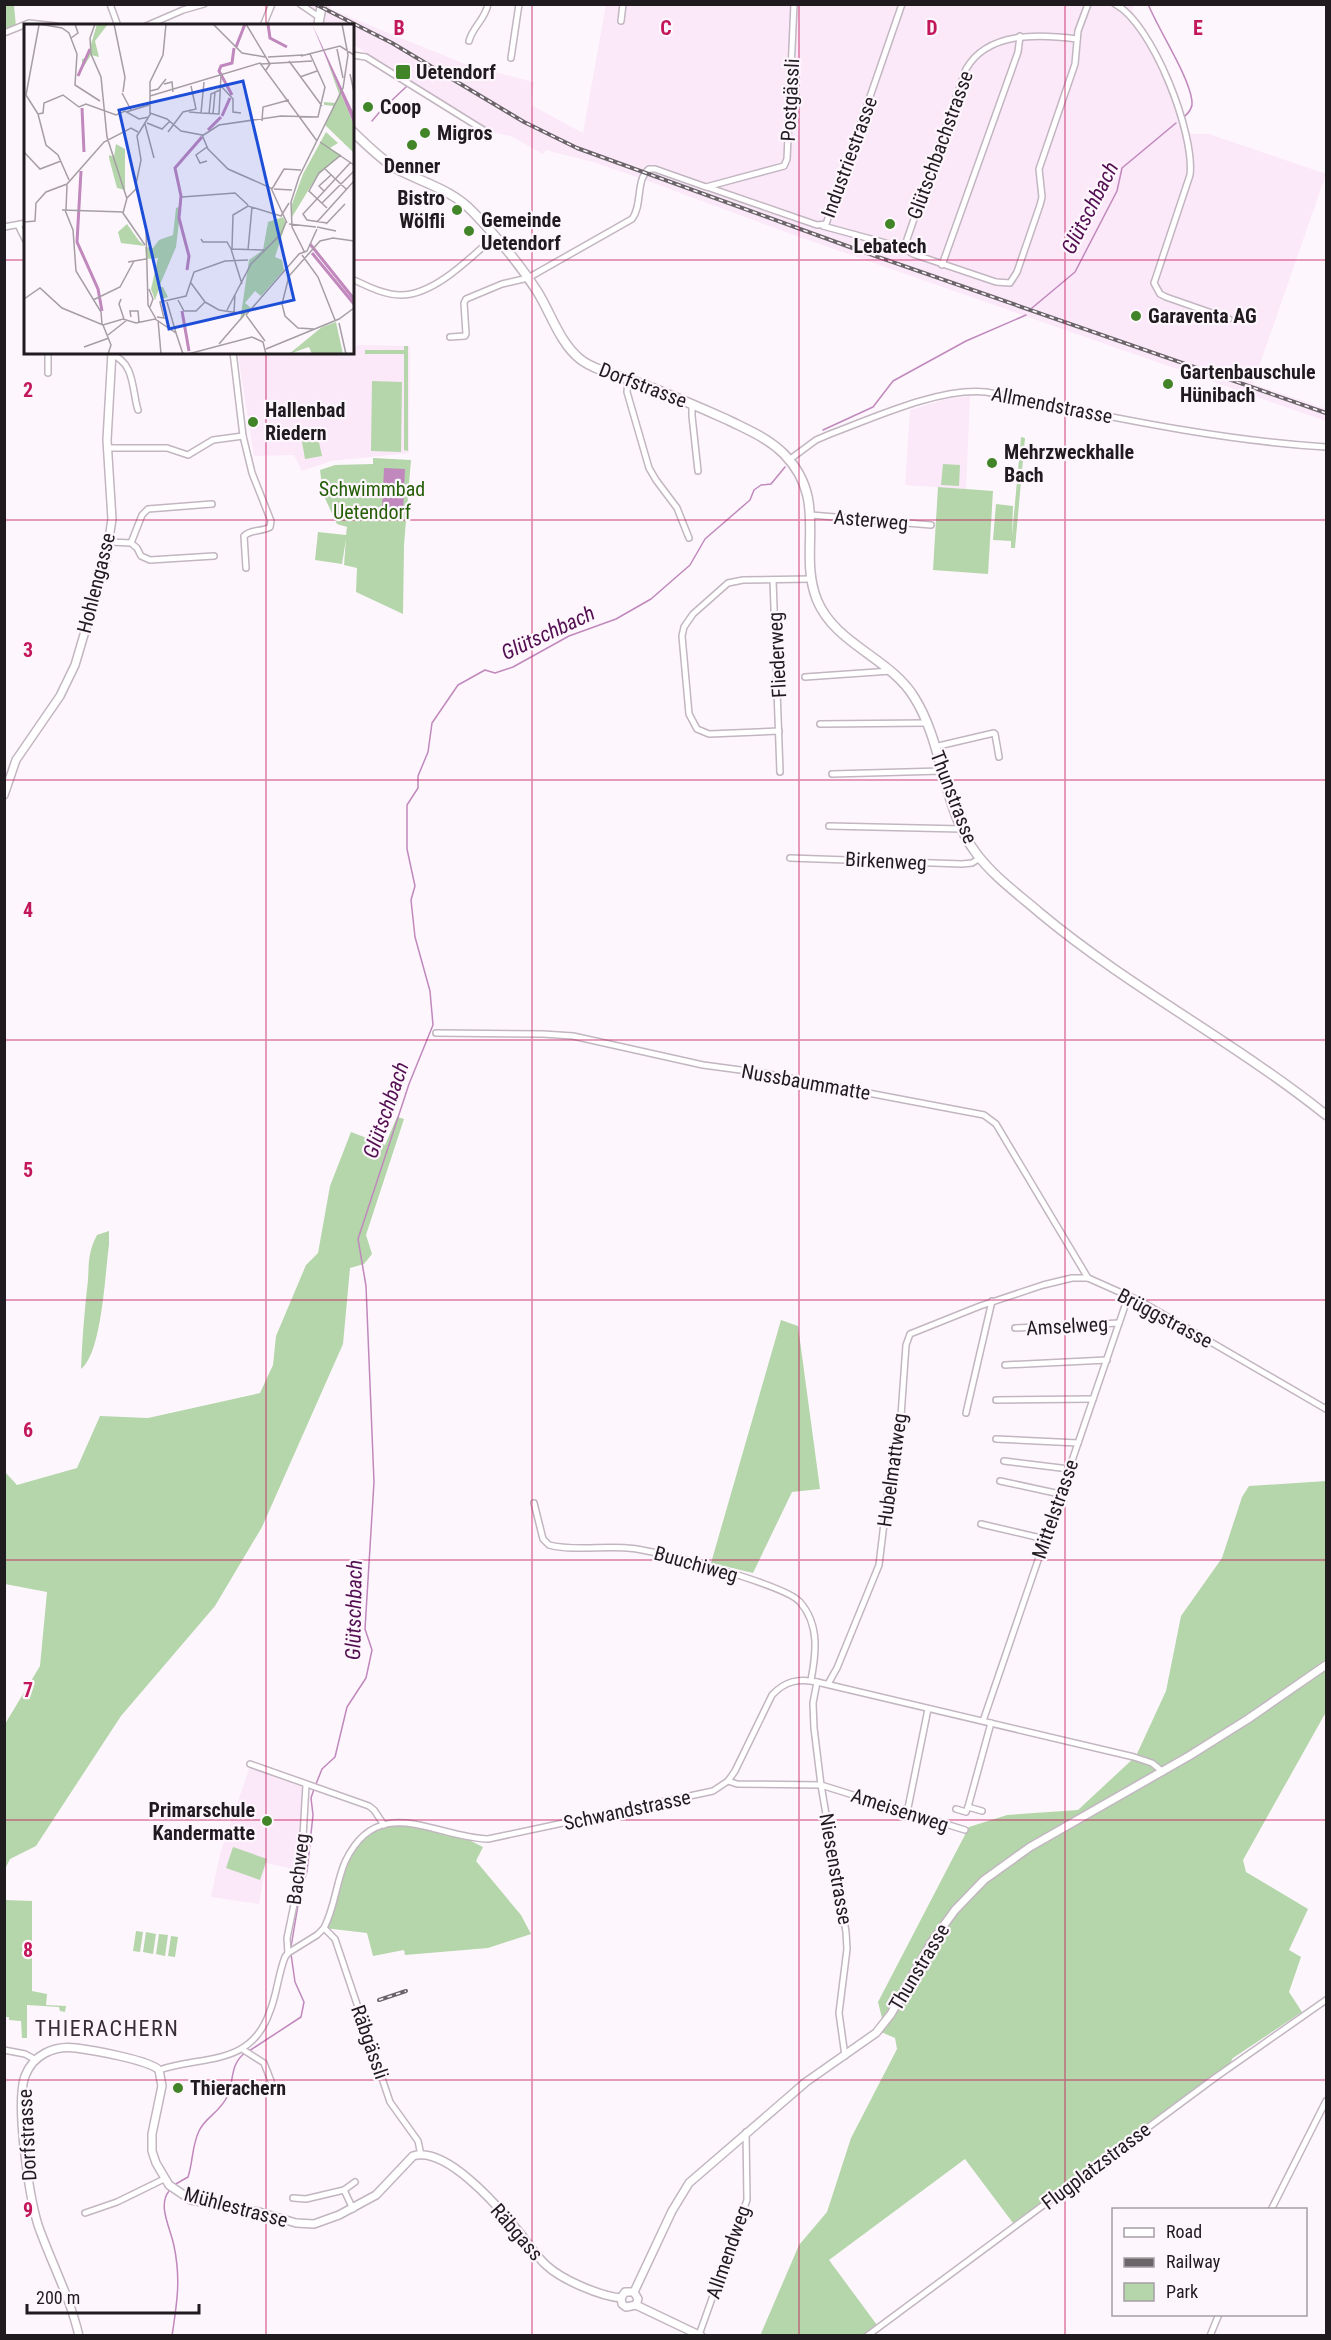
<svg xmlns="http://www.w3.org/2000/svg" width="1331" height="2340" viewBox="0 0 1331 2340" font-family="'Roboto Condensed',sans-serif">
  <style>
    .built { fill: #fbe8f9 }
    .green { fill: #b4d6aa }
    .water { fill: #c088bc }
    .lines { fill: none; stroke-linecap: round; stroke-linejoin: round }
    .stream { stroke: #c088bc; stroke-width: 1.5 }
    .minor-casing { stroke: #c2b6c1; stroke-width: 8 }
    .tertiary-casing { stroke: #c2b6c1; stroke-width: 10 }
    .secondary-casing { stroke: #c2b6c1; stroke-width: 11 }
    .minor { stroke: #fff; stroke-width: 5 }
    .tertiary { stroke: #fff; stroke-width: 7 }
    .secondary { stroke: #fff; stroke-width: 8 }
    .rail-casing { stroke: #6b656a; stroke-width: 4 }
    .rail { stroke: #fef6fd; stroke-width: 1.5; stroke-dasharray: 4.5; stroke-linecap: butt }
    .grid { fill: none; stroke: #c2185b; stroke-width: 1.5; stroke-opacity: 0.55 }
    .poi-dot { fill: #428528; stroke: #fef6fd; stroke-width: 2 }
    .labels { text-anchor: middle; dominant-baseline: central; stroke-width: 4.5; stroke-linejoin: round; paint-order: stroke }
    .poi-label { font-size: 20px; font-weight: bold; fill: #201b1f; stroke: #fef6fd; text-anchor: start }
    .street-label { font-size: 20px; fill: #201b1f; stroke: #fef6fd }
    .park-label { font-size: 20px; fill: #245e07; stroke: #fef6fd }
    .water-label { font-size: 21px; font-style: italic; fill: #520e51; stroke: #fef6fd }
    .quarter-label { font-size: 22px; letter-spacing: 1.5px; fill: #382e37; stroke: #fef6fd }
    .inset-river { fill: none; stroke: #c088bc; stroke-width: 3 }
    .inset-road { fill: none; stroke: #a59ea4; stroke-width: 1.5 }
    .view { fill: #1d4ed8; fill-opacity: 0.15; stroke: #1d4ed8; stroke-width: 3 }
    .inset-edge { fill: none; stroke: #201b1f; stroke-width: 3 }
    .grid-label { font-size: 20px; text-anchor: middle; font-weight: bold; fill: #c2185b; stroke: #fef6fd; stroke-width: 4.5; stroke-linejoin: round; paint-order: stroke }
  </style>
  <rect width="100%" height="100%" fill="#fef6fd"/>
  <g class="built">
    <polygon points="304,5 331,5 330,9 467,65 534,82 531,105 583,133 606,5 1134,5 1132,11 1144,27 1174,86 1186,131 1192,134 1209,134 1326,174 1253,384 1326,409 1326,421 791,234 637,177 593,162 546,150 543,154 511,136 485,131 366,57 365,52 353,44 352,26 322,25 317,12"/>
    <polygon points="359,345 410,346 409,453 331,461 302,471 294,455 254,456 238,355 255,352 352,352 353,347"/>
    <polygon points="970,396 966,489 905,485 910,410 947,399"/>
    <polygon points="250,1766 305,1788 298,1870 266,1863 259,1904 211,1897 220,1854"/>
  </g>
  <g class="green">
    <polygon points="5,5 14,5 16,27 5,33"/>
    <polygon points="404,346 408,346 408,451 404,450 404,354 365,354 365,350 404,350"/>
    <polygon points="372,381 402,382 401,452 371,451"/>
    <polygon points="317,433 322,456 305,459 301,436"/>
    <polygon points="1021,437 1025,438 1015,548 1011,548 1011,541 993,540 996,504 1013,506 1012,536"/>
    <polygon points="373,458 411,460 404,545 403,614 356,592 357,568 344,565 346,539 342,564 315,560 318,532 346,535 347,527 337,524 323,494 320,470 335,465 373,464"/>
    <polygon points="943,464 960,465 959,486 941,485"/>
    <polygon points="938,487 993,491 988,574 933,570"/>
    <polygon points="397,1117 404,1119 366,1235 372,1254 364,1264 350,1268 343,1344 262,1527 215,1606 121,1716 36,1846 10,1859 5,1869 5,1724 40,1666 47,1592 5,1584 5,1472 17,1485 77,1468 100,1416 148,1418 260,1393 273,1365 276,1336 306,1265 318,1253 330,1186 351,1132 385,1145"/>
    <path d="M109 1231V1245C105 1273 102 1353 81 1369 82 1342 84 1317 87 1289 90 1267 86 1256 97 1235Z"/>
    <polygon points="781,1320 798,1326 820,1489 792,1492 753,1573 711,1563"/>
    <polygon points="1326,1481 1326,1712 1243,1860 1246,1872 1308,1909 1289,1950 1301,1957 1289,1992 1302,2012 1233,2058 1222,2077 1013,2223 965,2159 829,2260 877,2325 863,2335 760,2336 799,2245 827,2212 851,2138 897,2049 895,2038 881,2032 884,2026 878,2002 969,1827 1007,1815 1078,1810 1136,1756 1166,1691 1181,1616 1222,1558 1242,1497 1249,1486"/>
    <polygon points="399,1823 459,1835 483,1847 476,1861 521,1915 531,1934 488,1948 405,1955 404,1950 373,1956 367,1933 324,1928 351,1851 369,1832"/>
    <polygon points="233,1847 267,1859 260,1880 226,1868"/>
    <polygon points="5,1900 32,1901 32,1991 47,1994 46,2005 66,2006 65,2012 60,2011 59,2007 27,2005 27,2038 22,2038 21,2021 9,2020 9,2017 5,2017"/>
    <polygon points="136,1931 143,1932 140,1952 133,1951"/>
    <polygon points="146,1932 156,1934 153,1954 143,1952"/>
    <polygon points="159,1934 168,1935 165,1956 156,1954"/>
    <polygon points="171,1936 178,1937 175,1957 168,1956"/>
  </g>
  <polygon class="water" points="384,468 405,469 403,512 382,510"/>
  <g class="lines">
    <g class="stream">
      <path d="M1148 4C1159 31 1189 76 1192 101 1193 108 1189 112 1184 117"/>
      <polyline points="372,121 388,102 390,102 406,87"/>
      <polyline points="1032,308 1075,272 1117,191 1122,168 1176,123"/>
      <polyline points="823,430 873,407 893,381 966,341 1026,315"/>
      <polyline points="316,1784 322,1769 335,1757 347,1707 366,1678 372,1650 365,1629 374,1482 366,1286 358,1239 409,1084 433,1025 430,991 415,937 411,900 415,886 407,849 407,805 418,788 418,776 428,752 432,723 458,685 485,670 495,673 513,667 569,636 616,619 651,599 690,565 705,539 750,500 754,490 761,485 771,484 785,467"/>
      <polyline points="291,1947 299,1899 307,1871 313,1815 311,1798 314,1789"/>
      <polyline points="249,2051 301,2017 304,2002 295,1982 291,1954"/>
      <path d="M174 2185 188 2177C193 2162 192 2145 199 2131 205 2117 220 2113 228 2095 234 2080 230 2064 245 2053"/>
      <path d="M169 2191C157 2206 171 2229 174 2246 181 2279 177 2303 172 2336"/>
    </g>
    <defs>
      <g id="minor">
        <polyline points="110,4 118,26"/>
        <polyline points="300,4 319,17"/>
        <path d="M1115 4C1153 24 1195 134 1190 175L1154 283 1160 294 1166 297 1229 319"/>
        <polyline points="621,21 623,4"/>
        <polyline points="146,26 183,10 204,4"/>
        <polyline points="263,26 272,4"/>
        <polyline points="4,33 29,23 56,26"/>
        <path d="M469 41C473 26 485 20 488 4"/>
        <polyline points="352,55 366,57 485,131"/>
        <polyline points="511,58 519,4"/>
        <polyline points="707,187 817,225 826,224 902,4"/>
        <polyline points="18,225 26,241"/>
        <polyline points="823,226 904,248 913,254 996,282 1010,283 1017,272 1040,205 1042,197 1039,169 1075,64 1078,31 1088,4"/>
        <polyline points="4,227 26,223"/>
        <path d="M904 248 966 69C988 31 1040 34 1077 39"/>
        <polyline points="942,265 1018,52 1020,36"/>
        <path d="M352 279C367 286 384 295 401 295 435 295 471 257 495 236"/>
        <path d="M450 337 465 336 466 334 464 303 466 299 502 284 528 278 632 219C643 205 635 180 649 169H655L706 187 784 166 787 159 794 4"/>
        <polyline points="48,352 48,373"/>
        <path d="M233 352 243 436 252 473 271 521 270 527C262 532 251 529 244 536L246 568"/>
        <path d="M111 355C135 361 132 392 138 410"/>
        <polyline points="628,379 627,392 649,468 656,480 677,508 689,538"/>
        <polyline points="692,404 692,416 698,471"/>
        <polyline points="107,448 167,448 188,455 213,440 243,436"/>
        <path d="M789 460 816 440 830 434C873 418 940 387 986 392 1099 414 1211 440 1326 447"/>
        <polyline points="811,515 931,525"/>
        <polyline points="110,542 131,543 137,548 141,556 150,560 214,556"/>
        <polyline points="131,543 142,515 148,509 212,504"/>
        <polyline points="773,580 780,772"/>
        <polyline points="805,677 891,671"/>
        <polyline points="820,724 927,723"/>
        <polyline points="779,731 709,734 697,729 689,714 682,636 684,627 693,614 728,583 743,580 812,579"/>
        <polyline points="934,747 994,733 995,734 999,757"/>
        <polyline points="832,774 942,771"/>
        <polyline points="829,826 962,829"/>
        <polyline points="790,858 962,864 972,863 980,858"/>
        <polyline points="436,1033 543,1034 573,1036 703,1065 763,1073 984,1115 996,1124 1088,1278"/>
        <polyline points="1015,1328 1119,1323"/>
        <polyline points="1005,1365 1107,1360"/>
        <polyline points="996,1400 1093,1399"/>
        <polyline points="966,1413 992,1301"/>
        <polyline points="996,1439 1078,1443"/>
        <polyline points="1004,1461 1069,1469"/>
        <polyline points="1000,1481 1060,1494"/>
        <path d="M534 1503 543 1539 549 1545C571 1551 603 1546 627 1548 653 1549 786 1585 800 1602 820 1625 816 1654 811 1680"/>
        <polyline points="981,1524 1045,1539"/>
        <polyline points="817,1682 813,1703 814,1728 821,1785 846,1932 847,1949 839,2013 845,2056"/>
        <polyline points="828,1684 837,1668 879,1565 888,1490 901,1416 906,1345 910,1334 980,1306 1043,1285 1072,1278 1088,1278 1142,1302 1326,1409"/>
        <polyline points="983,1721 1128,1297"/>
        <polyline points="250,1764 369,1806 374,1810 384,1825"/>
        <polyline points="728,1781 737,1784 821,1785 965,1830"/>
        <polyline points="968,1807 982,1811"/>
        <polyline points="908,1808 928,1709"/>
        <polyline points="956,1809 966,1812 968,1807 991,1723"/>
        <polyline points="324,1928 335,1939 390,2102 418,2141 421,2155"/>
        <polyline points="288,1953 287,1938 301,1871 306,1785"/>
        <polyline points="242,2049 264,2063 271,2081"/>
        <polyline points="4,2050 25,2054 36,2060"/>
        <path d="M159 2070C204 2055 251 2067 270 2011 277 1994 278 1975 285 1957L288 1953 317 1935 324 1928C335 1907 336 1883 345 1862 378 1791 436 1838 488 1839L713 1791 728 1781 735 1771 772 1695C785 1681 799 1678 817 1682L1134 1757 1152 1763 1163 1772"/>
        <polyline points="344,2190 355,2182"/>
        <polyline points="293,2198 306,2199 344,2190 353,2209"/>
        <polyline points="1271,2210 1326,2101"/>
        <polyline points="85,2213 117,2202 164,2179"/>
        <polyline points="699,2335 747,2200 746,2132"/>
        <polyline points="867,2336 1216,2077 1326,2000"/>
        <polyline points="1210,2336 1219,2314"/>
      </g>
      <g id="tertiary">
        <polyline points="4,795 16,760 60,696 75,665 105,564 112,519 107,440 112,352"/>
        <polyline points="634,2292 672,2211 689,2183 806,2082 876,2033 891,2014 931,1943 955,1910 984,1880 1030,1847 1189,1756 1248,1719 1326,1665"/>
        <polyline points="621,2298 625,2292 634,2292 638,2299 636,2305"/>
        <polyline points="621,2298 622,2304 626,2307 636,2305"/>
        <polyline points="636,2305 701,2336"/>
        <path d="M79 2336C70 2297 51 2262 38 2225 29 2195 15 2104 25 2076 33 2055 54 2045 76 2048 92 2050 149 2060 159 2070L162 2086 152 2134V2151L156 2163 169 2185 191 2200 259 2212 296 2223 314 2224 339 2215 376 2195 413 2156C445 2146 495 2203 514 2226 525 2238 534 2254 546 2265 562 2280 600 2296 621 2298"/>
      </g>
      <g id="secondary">
        <polyline points="318,26 322,4"/>
        <path d="M352 131C367 145 380 159 397 169 423 183 451 189 473 212 496 236 519 263 537 291 551 313 559 342 580 359 594 370 617 375 634 381 666 393 697 406 728 420 748 430 768 438 784 454 830 501 797 550 817 600 835 644 890 658 914 697 944 744 942 808 976 853 993 876 1018 894 1040 913 1130 988 1235 1042 1326 1115"/>
      </g>
    </defs>
    <use href="#minor" class="minor-casing"/>
    <use href="#tertiary" class="tertiary-casing"/>
    <use href="#secondary" class="secondary-casing"/>
    <use href="#minor" class="minor"/>
    <use href="#tertiary" class="tertiary"/>
    <use href="#secondary" class="secondary"/>
    <defs>
      <g id="rail">
        <polyline points="315,4 392,43 524,122 577,148 858,250 1326,413"/>
        <polyline points="379,2000 406,1991"/>
      </g>
    </defs>
    <use href="#rail" class="rail-casing"/>
    <use href="#rail" class="rail"/>
  </g>
  <path class="grid" d="M266 4V26M532 4V2336M799 4V2336M1065 4V2336M4 260H26M352 260H1326M266 352V2336M4 520H1326M4 780H1326M4 1040H1326M4 1300H1326M4 1560H1326M4 1820H1326M4 2080H1326"/>
  <g class="poi-dot">
    <rect x="395" y="64" width="16" height="16" rx="3"/>
    <circle cx="368" cy="107" r="6"/>
    <circle cx="425" cy="133" r="6"/>
    <circle cx="412" cy="145" r="6"/>
    <circle cx="457" cy="210" r="6"/>
    <circle cx="890" cy="224" r="6"/>
    <circle cx="469" cy="231" r="6"/>
    <circle cx="1136" cy="316" r="6"/>
    <circle cx="1168" cy="384" r="6"/>
    <circle cx="253" cy="422" r="6"/>
    <circle cx="992" cy="463" r="6"/>
    <circle cx="267" cy="1821" r="6"/>
    <circle cx="178" cy="2088" r="6"/>
  </g>
  <g class="labels">
    <g class="poi-label">
      <text x="416" y="72">Uetendorf</text>
      <text x="380" y="107">Coop</text>
      <text x="437" y="133">Migros</text>
      <text x="412" y="166" text-anchor="middle">Denner</text>
      <text x="445" y="198" text-anchor="end">Bistro<tspan x="445" dy="23">Wölfli</tspan></text>
      <text x="481" y="220">Gemeinde<tspan x="481" dy="23">Uetendorf</tspan></text>
      <text x="890" y="246" text-anchor="middle">Lebatech</text>
      <text x="1148" y="316">Garaventa AG</text>
      <text x="1180" y="372">Gartenbauschule<tspan x="1180" dy="23">Hünibach</tspan></text>
      <text x="265" y="410">Hallenbad<tspan x="265" dy="23">Riedern</tspan></text>
      <text x="1004" y="452">Mehrzweckhalle<tspan x="1004" dy="23">Bach</tspan></text>
      <text x="255" y="1810" text-anchor="end">Primarschule<tspan x="255" dy="23">Kandermatte</tspan></text>
      <text x="190" y="2088">Thierachern</text>
    </g>
    <g class="street-label">
      <text transform="translate(790 100) rotate(-87)">Postgässli</text>
      <text transform="translate(940 145) rotate(-70)">Glütschbachstrasse</text>
      <text transform="translate(849 157) rotate(-70)">Industriestrasse</text>
      <text transform="translate(643 385) rotate(21)">Dorfstrasse</text>
      <text transform="translate(1052 405) rotate(11)">Allmendstrasse</text>
      <text transform="translate(871 520) rotate(5)">Asterweg</text>
      <text transform="translate(96 583) rotate(-76)">Hohlengasse</text>
      <text transform="translate(777 655) rotate(-93)">Fliederweg</text>
      <text transform="translate(954 797) rotate(69)">Thunstrasse</text>
      <text transform="translate(886 861) rotate(3)">Birkenweg</text>
      <text transform="translate(806 1082) rotate(10)">Nussbaummatte</text>
      <text transform="translate(1165 1318) rotate(28)">Brüggstrasse</text>
      <text transform="translate(1067 1326) rotate(-3)">Amselweg</text>
      <text transform="translate(892 1470) rotate(-82)">Hubelmattweg</text>
      <text transform="translate(1055 1509) rotate(-71)">Mittelstrasse</text>
      <text transform="translate(696 1564) rotate(16)">Buuchiweg</text>
      <text transform="translate(627 1810) rotate(-12)">Schwandstrasse</text>
      <text transform="translate(900 1810) rotate(18)">Ameisenweg</text>
      <text transform="translate(298 1869) rotate(-83)">Bachweg</text>
      <text transform="translate(836 1869) rotate(80)">Niesenstrasse</text>
      <text transform="translate(919 1967) rotate(-59)">Thunstrasse</text>
      <text transform="translate(370 2042) rotate(71)">Räbgässli</text>
      <text transform="translate(27 2135) rotate(-93)">Dorfstrasse</text>
      <text transform="translate(1096 2166) rotate(-37)">Flugplatzstrasse</text>
      <text transform="translate(236 2207) rotate(15)">Mühlestrasse</text>
      <text transform="translate(517 2232) rotate(49)">Räbgass</text>
      <text transform="translate(728 2252) rotate(-71)">Allmendweg</text>
    </g>
    <g class="park-label">
      <text x="372" y="489">Schwimmbad<tspan x="372" dy="23">Uetendorf</tspan></text>
    </g>
    <g class="water-label">
      <text transform="translate(1090 208) rotate(-63)">Glütschbach</text>
      <text transform="translate(548 633) rotate(-25)">Glütschbach</text>
      <text transform="translate(386 1110) rotate(-71)">Glütschbach</text>
      <text transform="translate(354 1610) rotate(-89)">Glütschbach</text>
    </g>
    <g class="quarter-label">
      <text x="107" y="2028">THIERACHERN</text>
    </g>
  </g>
  <g transform="translate(24 24)">
    <rect width="330" height="330" fill="#fef6fd"/>
    <path d="M73 0H84L71 17 75 33 67 31 58 45V35L63 34ZM300 28 330 101V129L301 101 310 82 300 81V78L312 79 315 70ZM302 108 314 119 306 124 317 131 293 152 268 193V180L279 150ZM92 120 101 125V166L93 164 85 134V131L90 133ZM157 182 152 223 135 263H139L144 273 137 275 135 265 131 276 127 265 134 234 122 235 121 223 129 224 135 216 149 211 152 184ZM259 193 262 199 251 233 258 236 260 246 237 272 231 267 221 279 227 284 216 297 225 236 239 226 244 198ZM103 200 115 217 121 222 97 219 94 208ZM312 298 319 330H288L285 323 265 330 298 303Z" fill="#b4d6aa"/>
    <path d="M288 0 330 90V101L326 91Z" fill="#c088bc"/>
    <path class="inset-river" d="M244 0 246 14 263 23M212 23 221 0M54 52 66 25M208 71 195 47 197 42 208 39 210 24M58 84 60 128M198 92 206 74M184 106 197 93M57 147 53 218 74 265 78 287M286 220 330 275M288 229 330 280M163 246 165 232 155 194 157 172 151 144 178 113M158 287 165 327"/>
    <path class="inset-road" d="M15 0 38 4 45 9 53 30 51 61 76 77M71 0 66 14 67 30 77 53 83 113 103 175M90 0 101 53 99 68M142 0 139 31 126 58V89L143 95 157 107 178 111 184 125 204 145 247 164 263 199M189 0 218 29 241 33M222 0 246 40 242 46M47 14 54 9 51 0M313 25 319 54M277 32 316 22 330 31M244 33 279 31M265 37 298 82M237 40 288 37M326 50 330 68M276 53 293 47M140 60 148 58 149 68M197 62 209 75V88L217 89M126 67 134 65 142 55M98 69 107 86M2 71 15 1M2 71 14 90M126 72 236 39 293 117M102 88 125 81M165 88 177 89 180 58M127 89 113 112 117 136 112 160 122 205 124 281 132 295M177 89 195 90 197 51M14 90 19 89 20 79 39 71 55 83 62 80 92 91 101 87 115 95 125 93M14 90 22 121 34 131 45 156M185 90 187 70 196 66M189 90 191 68M238 97 239 83 265 76M123 99 138 105 146 97M121 100 130 134M144 108 159 88 172 85 167 62M178 112 195 101 257 92 294 93 301 63 286 30M296 118 330 141M183 123 172 131 176 139 183 137M0 128 16 145 37 137M300 144 322 165M113 164 103 174 99 189 121 221M248 165 260 145 277 146M250 165 268 166M300 167 295 162 307 151M158 173 211 169 224 181M298 179 330 147M303 184 285 167 295 149 317 131M38 186 99 188M41 186 49 206 52 247 77 288 78 300M42 186 43 161M0 198 11 197 12 179 22 168 43 160 80 118 107 104 114 108M293 198 330 157M303 199 283 196 279 190 327 138M265 200 292 203M302 200 321 180M293 203 312 207M177 215 179 218H203L207 225M207 225 218 260M207 225 241 226M208 225 209 191 224 182 257 192 265 179M224 226 228 183M281 229 268 203 267 178 275 153 319 64 324 31 318 0M278 231 294 253 311 296M104 238 122 235M167 259 181 278M125 265 129 275 126 283M0 275 16 264 38 284 79 301 99 295 112 299 131 295 152 309 143 278M97 275 95 280 100 295M69 276 96 263 110 237M154 276 160 287H172L181 278M181 278 195 286 221 290M203 286 227 240 257 210 262 198M210 289 211 270M222 291 275 230 283 227 293 205M222 291 241 317M107 293 106 287H114L115 298M133 293 140 294 136 278 162 272 170 248 201 237 224 236M134 296 137 330M315 299 322 330M79 301 87 321 84 330M290 305 274 304 261 292 258 280 265 252 296 217 309 214 330 217M152 309 159 330M84 311 103 296M195 320 220 291M60 323 85 314M242 325 315 295 330 284M164 330 228 313 239 318 242 330"/>
    <path class="view" d="M219 57 270 276 145 305 95 86Z"/>
    <rect width="330" height="330" class="inset-edge"/>
  </g>
  <g class="grid-label">
    <text x="399" y="35">B</text>
    <text x="666" y="35">C</text>
    <text x="932" y="35">D</text>
    <text x="1198" y="35">E</text>
    <text x="28" y="397">2</text>
    <text x="28" y="657">3</text>
    <text x="28" y="917">4</text>
    <text x="28" y="1177">5</text>
    <text x="28" y="1437">6</text>
    <text x="28" y="1697">7</text>
    <text x="28" y="1957">8</text>
    <text x="28" y="2217">9</text>
  </g>
  <rect width="1331" height="2340" fill="none" stroke="#201b1f" stroke-width="12"/>
  <rect x="1112" y="2208" width="195" height="108" fill="#fef6fd" stroke="#a59ea4" stroke-width="1.5"/>
  <rect x="1124" y="2228" width="30" height="9" fill="#ffffff" stroke="#a59ea4" stroke-width="1.5"/>
  <text x="1166" y="2238" font-size="18" fill="#201b1f">Road</text>
  <rect x="1124" y="2258" width="30" height="9" fill="#6b656a" stroke="#a59ea4" stroke-width="1.5"/>
  <text x="1166" y="2268" font-size="18" fill="#201b1f">Railway</text>
  <rect x="1124" y="2283" width="30" height="18" fill="#b4d6aa" stroke="#a59ea4" stroke-width="1.5"/>
  <text x="1166" y="2298" font-size="18" fill="#201b1f">Park</text>
  <path d="M27 2304v9h172v-9" fill="none" stroke="#201b1f" stroke-width="3"/>
  <text x="36" y="2304" font-size="18" fill="#201b1f" stroke="#fef6fd" stroke-width="4.5" paint-order="stroke">200 m</text>
</svg>
